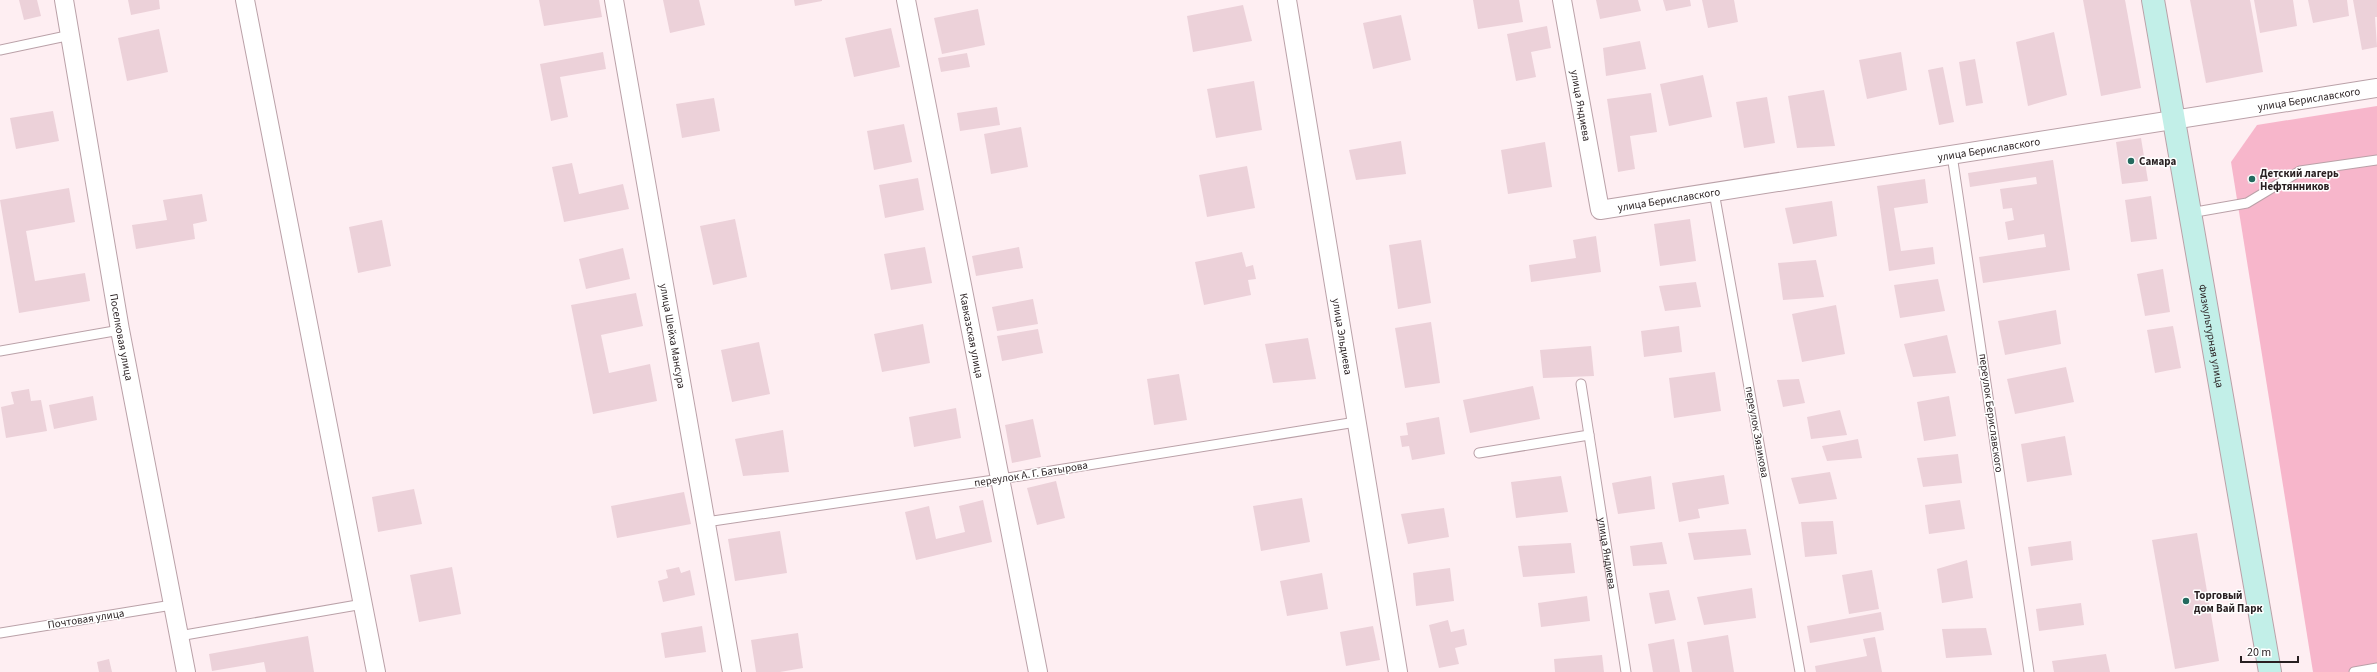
<svg xmlns="http://www.w3.org/2000/svg" width="2377" height="672" viewBox="0 0 2377 672" font-family="'Source Sans 3',sans-serif">
  <style>
    .green { fill: #f7b6cb }
    .building { fill: #ecd1d9 }
    .lines { fill: none; stroke-linecap: round; stroke-linejoin: round }
    .lane-casing { stroke: #baa1a8; stroke-width: 11 }
    .street-casing { stroke: #baa1a8; stroke-width: 20 }
    .secondary-casing { stroke: #baa1a8; stroke-width: 24 }
    .lane { stroke: #fff; stroke-width: 9 }
    .street { stroke: #fff; stroke-width: 18 }
    .secondary { stroke: #c2efe8; stroke-width: 22 }
    .poi-dot { fill: #246a5f; stroke: #fff; stroke-width: 1.5 }
    .labels { text-anchor: middle; dominant-baseline: central; stroke-width: 3; stroke-linejoin: round; paint-order: stroke }
    .street-label { font-size: 11px; fill: #281f21; stroke: #fff }
    .poi-label { font-size: 11px; font-weight: bold; fill: #281f21; stroke: #fff; text-anchor: start }
  </style>
  <rect width="100%" height="100%" fill="#feeef2"/>
  <polygon class="green" points="2377,106 2377,672 2313,672 2231,162 2257,125"/>
  <g class="building">
    <polygon points="19,0 37,0 41,16 24,20"/>
    <polygon points="128,0 159,0 160,9 131,15"/>
    <polygon points="539,0 599,0 602,17 544,26"/>
    <polygon points="663,0 699,0 705,25 670,33"/>
    <polygon points="794,0 822,0 822,1 795,6"/>
    <polygon points="1473,0 1519,0 1523,22 1478,29"/>
    <polygon points="1596,0 1638,0 1641,11 1600,19"/>
    <polygon points="1663,0 1690,0 1691,6 1666,11"/>
    <polygon points="1702,0 1734,0 1738,22 1708,28"/>
    <polygon points="2083,0 2125,0 2141,88 2101,96"/>
    <polygon points="2190,0 2250,0 2263,72 2206,83"/>
    <polygon points="2254,0 2293,0 2297,26 2260,33"/>
    <polygon points="2308,0 2347,0 2349,16 2313,23"/>
    <polygon points="2353,0 2377,0 2377,17 2375,17 2377,47 2362,50"/>
    <polygon points="1243,5 1252,41 1193,52 1187,16"/>
    <polygon points="978,9 985,45 942,54 934,18"/>
    <polygon points="1401,15 1411,60 1373,69 1363,23"/>
    <polygon points="1547,26 1551,48 1531,52 1536,77 1516,81 1507,34"/>
    <polygon points="891,28 900,67 854,77 845,38"/>
    <polygon points="159,29 168,72 127,81 118,38"/>
    <polygon points="2054,32 2067,95 2028,106 2016,42"/>
    <polygon points="1640,41 1646,69 1606,76 1603,48"/>
    <polygon points="603,52 606,69 560,77 568,117 551,121 540,64"/>
    <polygon points="1901,52 1907,90 1867,99 1859,60"/>
    <polygon points="967,53 970,67 941,72 938,58"/>
    <polygon points="1975,59 1983,103 1966,106 1959,62"/>
    <polygon points="1943,67 1954,122 1939,125 1928,70"/>
    <polygon points="1703,75 1712,117 1669,126 1660,84"/>
    <polygon points="1254,81 1262,130 1216,138 1207,89"/>
    <polygon points="1824,90 1835,146 1797,148 1788,96"/>
    <polygon points="1651,93 1657,132 1630,136 1635,169 1618,172 1607,99"/>
    <polygon points="1767,97 1775,143 1744,148 1736,102"/>
    <polygon points="714,98 720,131 682,138 676,104"/>
    <polygon points="997,107 1000,125 960,131 957,113"/>
    <polygon points="53,111 59,141 16,149 10,118"/>
    <polygon points="904,124 912,162 874,170 867,131"/>
    <polygon points="1021,127 1028,167 991,174 984,134"/>
    <polygon points="2141,138 2148,181 2122,184 2116,142"/>
    <polygon points="1401,141 1406,174 1356,180 1349,150"/>
    <polygon points="1545,142 1552,187 1508,194 1501,150"/>
    <polygon points="2053,160 2070,270 1983,283 1979,257 2046,247 2044,234 2008,240 2005,222 2014,220 2012,208 2003,209 2000,189 2037,184 2036,177 1970,187 1968,173"/>
    <polygon points="572,163 579,194 623,184 629,209 564,222 552,167"/>
    <polygon points="1247,166 1255,208 1207,217 1199,175"/>
    <polygon points="2257,174 2258,183 2248,184 2247,176"/>
    <polygon points="918,178 924,210 885,218 879,185"/>
    <polygon points="1925,179 1928,203 1894,208 1901,251 1933,247 1935,264 1889,271 1877,186"/>
    <polygon points="69,188 75,222 26,231 35,281 85,273 90,301 19,313 0,200"/>
    <polygon points="202,194 207,221 193,224 195,239 136,249 132,225 167,220 163,200"/>
    <polygon points="2151,196 2157,239 2131,242 2125,200"/>
    <polygon points="1832,201 1837,236 1793,244 1785,208"/>
    <polygon points="735,219 747,277 713,285 700,226"/>
    <polygon points="1690,219 1696,261 1660,266 1654,224"/>
    <polygon points="382,220 391,266 358,273 349,227"/>
    <polygon points="1596,236 1601,272 1531,282 1529,265 1576,258 1573,240"/>
    <polygon points="1421,240 1431,303 1398,309 1389,245"/>
    <polygon points="925,247 932,283 891,290 884,254"/>
    <polygon points="1019,247 1023,268 976,276 972,256"/>
    <polygon points="623,248 630,279 586,289 579,259"/>
    <polygon points="1242,252 1246,267 1253,265 1256,279 1248,280 1251,295 1204,305 1195,262"/>
    <polygon points="1816,260 1824,297 1783,300 1778,263"/>
    <polygon points="2163,269 2170,312 2145,316 2137,274"/>
    <polygon points="1938,279 1945,311 1900,318 1894,285"/>
    <polygon points="1696,282 1701,307 1665,311 1659,286"/>
    <polygon points="636,293 643,326 601,335 609,373 650,364 657,401 593,414 571,305"/>
    <polygon points="1033,299 1038,324 997,331 992,307"/>
    <polygon points="1836,305 1845,354 1802,362 1792,314"/>
    <polygon points="2056,310 2061,344 2005,355 1998,321"/>
    <polygon points="1431,322 1440,383 1405,388 1395,328"/>
    <polygon points="923,324 930,363 882,372 874,334"/>
    <polygon points="1679,326 1682,352 1644,357 1641,331"/>
    <polygon points="2173,326 2181,368 2155,373 2147,330"/>
    <polygon points="1038,329 1043,353 1002,361 997,336"/>
    <polygon points="1947,335 1956,373 1913,377 1904,344"/>
    <polygon points="1308,338 1316,379 1273,383 1265,344"/>
    <polygon points="759,342 770,394 732,402 721,350"/>
    <polygon points="1591,346 1594,376 1543,378 1540,350"/>
    <polygon points="2066,367 2074,402 2015,414 2007,379"/>
    <polygon points="1715,372 1721,411 1674,418 1669,378"/>
    <polygon points="1179,374 1187,420 1154,425 1147,379"/>
    <polygon points="1799,379 1805,403 1783,407 1777,380"/>
    <polygon points="1533,386 1540,419 1470,433 1463,400"/>
    <polygon points="29,389 31,401 41,400 47,431 6,438 1,407 14,404 11,392"/>
    <polygon points="93,396 97,420 54,429 49,405"/>
    <polygon points="1949,396 1956,436 1924,441 1917,402"/>
    <polygon points="956,408 961,438 914,447 909,417"/>
    <polygon points="1840,410 1847,435 1811,439 1807,417"/>
    <polygon points="1439,417 1445,454 1412,460 1409,446 1402,447 1400,436 1408,435 1406,423"/>
    <polygon points="1033,419 1041,457 1012,463 1005,425"/>
    <polygon points="783,430 789,472 743,476 735,439"/>
    <polygon points="2065,436 2072,475 2027,482 2021,444"/>
    <polygon points="1858,439 1862,458 1827,461 1822,446"/>
    <polygon points="1958,454 1962,483 1923,487 1917,458"/>
    <polygon points="1830,472 1837,499 1799,504 1791,478"/>
    <polygon points="1724,475 1729,504 1698,509 1700,518 1679,522 1672,483"/>
    <polygon points="1561,476 1568,512 1516,518 1511,482"/>
    <polygon points="1651,476 1655,509 1618,514 1612,483"/>
    <polygon points="1056,481 1065,518 1037,525 1027,488"/>
    <polygon points="414,489 422,524 378,532 372,497"/>
    <polygon points="684,492 691,524 617,538 611,506"/>
    <polygon points="1302,498 1310,542 1261,551 1253,506"/>
    <polygon points="983,500 992,542 916,560 905,512 929,506 936,539 965,532 959,506"/>
    <polygon points="1960,500 1965,529 1929,534 1925,505"/>
    <polygon points="1444,508 1449,537 1408,544 1401,514"/>
    <polygon points="1833,521 1837,554 1805,557 1801,522"/>
    <polygon points="1746,529 1751,555 1694,560 1688,533"/>
    <polygon points="780,531 787,573 735,581 728,539"/>
    <polygon points="2197,533 2219,661 2175,669 2152,540"/>
    <polygon points="2071,541 2073,560 2031,566 2028,547"/>
    <polygon points="1662,542 1667,564 1633,566 1630,546"/>
    <polygon points="1571,543 1575,573 1523,577 1518,546"/>
    <polygon points="1967,560 1973,598 1942,603 1937,569"/>
    <polygon points="452,567 461,614 419,622 410,575"/>
    <polygon points="679,567 681,573 690,570 695,595 663,602 658,581 668,578 666,570"/>
    <polygon points="1450,568 1454,601 1416,606 1413,573"/>
    <polygon points="1872,570 1879,609 1849,614 1842,575"/>
    <polygon points="1322,573 1328,609 1287,616 1280,581"/>
    <polygon points="1752,588 1756,618 1704,625 1697,597"/>
    <polygon points="1669,590 1676,620 1655,624 1649,593"/>
    <polygon points="1587,596 1590,621 1541,627 1538,603"/>
    <polygon points="2081,603 2084,625 2039,631 2036,609"/>
    <polygon points="1881,612 1884,630 1810,643 1807,626"/>
    <polygon points="1448,620 1451,632 1464,629 1467,645 1455,648 1459,664 1439,668 1429,625"/>
    <polygon points="702,626 706,652 665,658 661,633"/>
    <polygon points="1373,626 1380,660 1346,666 1340,632"/>
    <polygon points="1986,628 1992,655 1946,658 1942,629"/>
    <polygon points="798,633 803,668 780,672 756,672 751,640"/>
    <polygon points="1728,635 1734,672 1692,672 1687,642"/>
    <polygon points="308,636 314,672 266,672 264,662 212,671 209,654"/>
    <polygon points="1875,637 1882,672 1816,672 1815,666 1867,656 1863,639"/>
    <polygon points="1674,639 1680,672 1653,672 1648,644"/>
    <polygon points="2106,654 2110,672 2054,672 2052,661"/>
    <polygon points="1602,655 1604,672 1555,672 1554,659"/>
    <polygon points="109,659 112,672 99,672 97,662"/>
  </g>
  <g class="lines">
    <defs>
      <g id="lane">
        <polyline points="0,50 71,35"/>
        <polyline points="1952,155 2029,672"/>
        <polyline points="1714,192 1800,672"/>
        <polyline points="2190,213 2247,203 2300,171 2377,160"/>
        <polyline points="0,351 120,330"/>
        <polyline points="1581,384 1589,435"/>
        <path id="s1" d="M1479 453 1589 435 1626 672"/>
        <polyline points="706,522 1001,479 1356,422"/>
        <polyline points="0,633 172,605"/>
        <polyline points="179,636 363,604"/>
        <polyline points="2354,672 2377,668"/>
      </g>
      <g id="street">
        <path id="s2" d="M64 0 120 330 186 672"/>
        <polyline points="245,0 376,672"/>
        <path id="s3" d="M614 0 732 672"/>
        <path id="s4" d="M906 0 1038 672"/>
        <path id="s5" d="M1287 0 1398 672"/>
        <path id="s6" d="M1562 0 1600 210 2377 88"/>
      </g>
      <g id="secondary">
        <path id="s7" d="M2153 0 2270 672"/>
      </g>
    </defs>
    <use href="#lane" class="lane-casing"/>
    <use href="#street" class="street-casing"/>
    <use href="#secondary" class="secondary-casing"/>
    <use href="#lane" class="lane"/>
    <use href="#street" class="street"/>
    <use href="#secondary" class="secondary"/>
  </g>
  <g class="poi-dot">
    <circle cx="2131" cy="161" r="4"/>
    <circle cx="2252" cy="179" r="4"/>
    <circle cx="2186" cy="601" r="4"/>
  </g>
  <g class="labels">
    <g class="street-label">
      <text stroke="none"><textPath href="#s6" startOffset="931">улица Бериславского</textPath></text>
      <text stroke="none"><textPath href="#s6" startOffset="107">улица Яндиева</textPath></text>
      <text stroke="none"><textPath href="#s6" startOffset="607">улица Бериславского</textPath></text>
      <text stroke="none"><textPath href="#s6" startOffset="283">улица Бериславского</textPath></text>
      <text stroke="none"><textPath href="#s3" startOffset="341">улица Шейха Мансура</textPath></text>
      <text stroke="none"><textPath href="#s4" startOffset="342">Кавказская улица</textPath></text>
      <text stroke="none"><textPath href="#s5" startOffset="341">улица Эльдиева</textPath></text>
      <text stroke="none"><textPath href="#s7" startOffset="341">Физкультурная улица</textPath></text>
      <text stroke="none"><textPath href="#s2" startOffset="342">Поселковая улица</textPath></text>
      <text transform="translate(1991 413) rotate(82)">переулок Бериславского</text>
      <text transform="translate(1757 432) rotate(80)">переулок Зязикова</text>
      <text transform="translate(1031 474) rotate(-9)">переулок А. Г. Батырова</text>
      <text stroke="none"><textPath href="#s1" startOffset="231">улица Яндиева</textPath></text>
      <text transform="translate(86 619) rotate(-9)">Почтовая улица</text>
    </g>
    <g class="poi-label">
      <text x="2139" y="161">Самара</text>
      <text x="2260" y="173">Детский лагерь<tspan x="2260" dy="13">Нефтянников</tspan></text>
      <text x="2194" y="595">Торговый<tspan x="2194" dy="13">дом Вай Парк</tspan></text>
    </g>
  </g>
  <path d="M2241 656v6h57v-6" fill="none" stroke="#281f21" stroke-width="2"/>
  <text x="2247" y="656" font-size="12" fill="#281f21" stroke="#ffffff" stroke-width="3" paint-order="stroke">20 m</text>
</svg>
